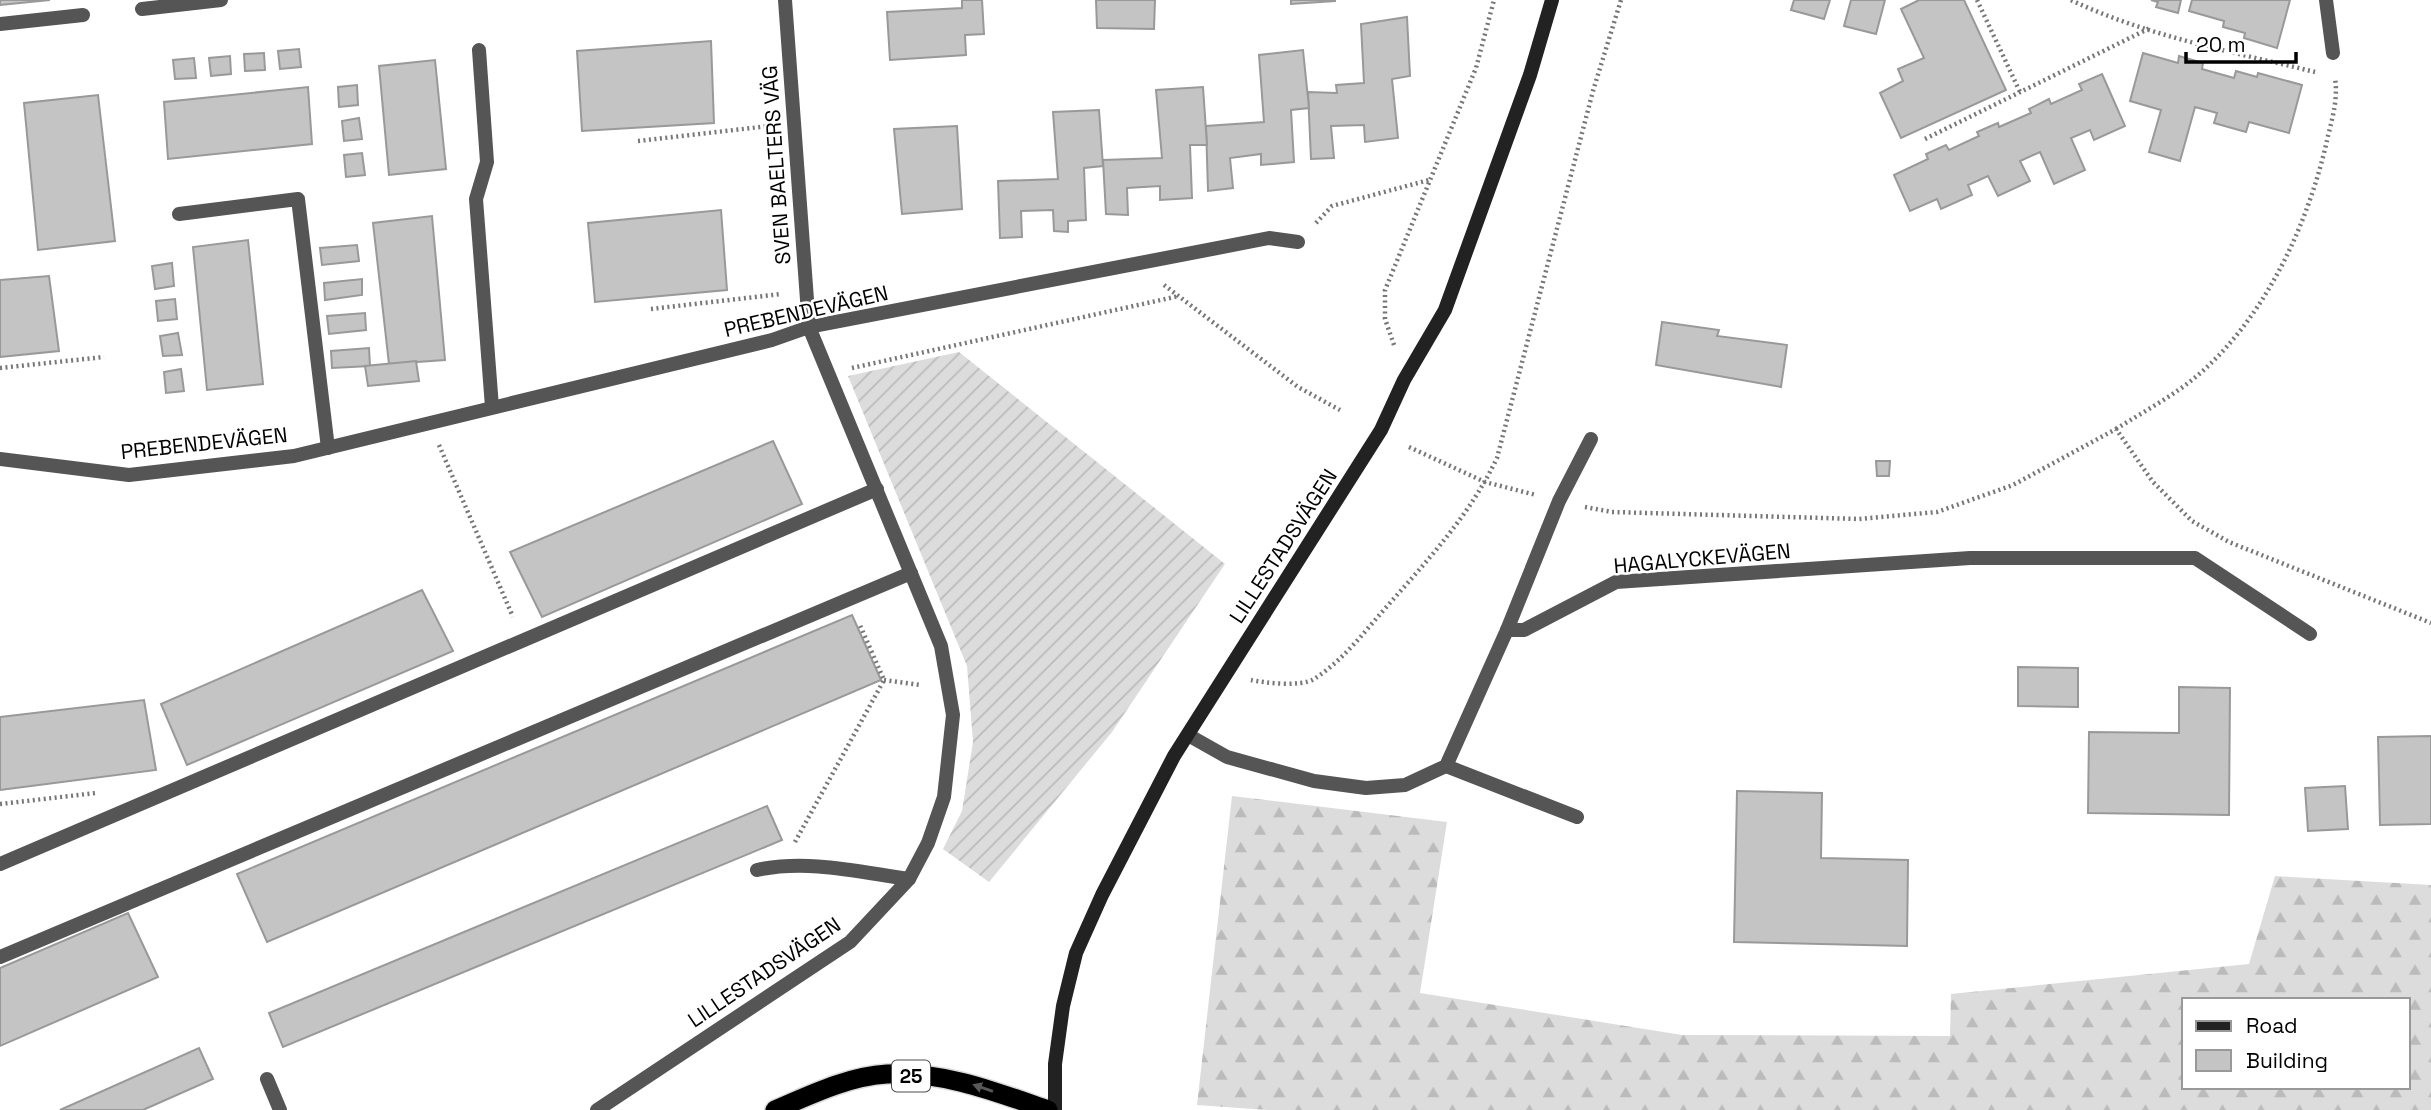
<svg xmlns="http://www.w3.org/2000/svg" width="2431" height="1110" viewBox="0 0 2431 1110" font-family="'Space Grotesk',sans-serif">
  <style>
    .forest { fill: url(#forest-firs); fill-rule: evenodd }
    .garden { fill: url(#garden-furrows) }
    .building { fill: #c4c4c4; stroke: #999; stroke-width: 2 }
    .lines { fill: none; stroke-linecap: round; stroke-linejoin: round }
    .trunk-casing { stroke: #dbdbdb; stroke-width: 22 }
    .path { stroke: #777; stroke-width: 4.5; stroke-dasharray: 2 3.5; stroke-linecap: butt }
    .service { stroke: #555; stroke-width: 14 }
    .minor { stroke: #555; stroke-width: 14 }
    .secondary { stroke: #222; stroke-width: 14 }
    .trunk { stroke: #000; stroke-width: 19 }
    .oneway { fill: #595959 }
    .labels { text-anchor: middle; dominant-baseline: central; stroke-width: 5; stroke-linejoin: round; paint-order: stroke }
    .shield { fill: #fff; stroke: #4c4c4c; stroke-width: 2 }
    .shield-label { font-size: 19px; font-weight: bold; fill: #000 }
    .street-label { font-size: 21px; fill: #000; stroke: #fff }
  </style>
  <defs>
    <pattern id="forest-firs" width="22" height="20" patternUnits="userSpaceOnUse" patternTransform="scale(1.75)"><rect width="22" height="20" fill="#dcdcdc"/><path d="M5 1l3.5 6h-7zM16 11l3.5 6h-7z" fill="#bbb"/></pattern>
    <pattern id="garden-furrows" width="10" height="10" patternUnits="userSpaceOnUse" patternTransform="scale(1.75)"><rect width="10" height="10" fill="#dcdcdc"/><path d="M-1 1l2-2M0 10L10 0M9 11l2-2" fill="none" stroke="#bbb"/></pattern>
  </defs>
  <rect width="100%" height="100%" fill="#fff"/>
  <path class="forest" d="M1232 796 1447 822 1420 993 1682 1035 1950 1036 1951 994 2249 964 2275 876 2431 885V1110H1268L1197 1105ZM2184 1000H2408V1087H2184Z"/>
  <polygon class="garden" points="959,352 1225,564 1112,732 989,882 943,849 962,811 973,742 967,666 848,376"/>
  <g class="building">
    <polygon points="0,0 50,0 0,5"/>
    <polygon points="962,0 982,0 984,34 965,35 966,55 890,60 887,12 962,8"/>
    <polygon points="1096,0 1155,0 1154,29 1097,28"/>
    <polygon points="1291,0 1335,0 1335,1 1291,4"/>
    <polygon points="1794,0 1830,0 1824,19 1791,10"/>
    <polygon points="1851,0 1885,0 1876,34 1844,26"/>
    <polygon points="1919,0 1964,0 2006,90 1901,138 1880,93 1903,81 1898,69 1924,58 1901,9"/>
    <polygon points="2151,0 2181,0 2178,13 2156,7 2158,2"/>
    <polygon points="2192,0 2290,0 2277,48 2244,38 2245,33 2223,27 2224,21 2189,11"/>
    <polygon points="1407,17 1410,76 1392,79 1398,138 1365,142 1364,125 1331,126 1334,158 1311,159 1308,92 1337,93 1336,85 1364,83 1361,24"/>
    <polygon points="711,41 714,123 582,131 577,51"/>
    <polygon points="299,49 301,67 280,69 278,51"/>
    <polygon points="1303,50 1309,108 1291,110 1294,162 1261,165 1261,154 1230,158 1233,188 1208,191 1206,126 1264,122 1259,55"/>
    <polygon points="264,53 265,70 245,71 244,54"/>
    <polygon points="2143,53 2178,63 2179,56 2203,63 2202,69 2234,78 2236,71 2257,77 2258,73 2302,85 2289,133 2249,122 2246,132 2214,123 2217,113 2195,107 2180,161 2149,152 2161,110 2130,101"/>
    <polygon points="230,56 231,74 211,76 209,58"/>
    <polygon points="194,58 196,78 175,79 173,60"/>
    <polygon points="435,60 446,169 389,175 379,66"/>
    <polygon points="2102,74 2125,126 2094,140 2090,130 2071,138 2085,170 2054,184 2040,152 2020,161 2030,181 1998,196 1988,176 1968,185 1972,195 1941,209 1937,199 1910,211 1894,175 1928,159 1926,154 1946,145 1949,150 1979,136 1977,132 1998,123 1999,127 2031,113 2029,109 2049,99 2051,104 2082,90 2079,84"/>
    <polygon points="357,85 358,105 339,107 338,87"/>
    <polygon points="308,87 312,144 168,159 164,102"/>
    <polygon points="1203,87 1207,145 1190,145 1192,198 1160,200 1160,186 1127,188 1128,215 1106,214 1103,160 1162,158 1156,90"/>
    <polygon points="98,95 115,241 38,250 24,103"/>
    <polygon points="1099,110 1103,166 1084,168 1086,220 1068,221 1068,232 1054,231 1053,210 1021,211 1022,237 1000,238 998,181 1058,179 1053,112"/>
    <polygon points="359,118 362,139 344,141 342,121"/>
    <polygon points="957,126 962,209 902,214 894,129"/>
    <polygon points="362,153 365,175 346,177 344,155"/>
    <polygon points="721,210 727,290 595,302 588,223"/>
    <polygon points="432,216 445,360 389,364 373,223"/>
    <polygon points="248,240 263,384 207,390 193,247"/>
    <polygon points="357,245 359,261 322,265 320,248"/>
    <polygon points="172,263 174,286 155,289 152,266"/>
    <polygon points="49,276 59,351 0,357 0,280"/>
    <polygon points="362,279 362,295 325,300 324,283"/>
    <polygon points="175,299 177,319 158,321 156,301"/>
    <polygon points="365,313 366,330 329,334 327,316"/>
    <polygon points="1662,322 1719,330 1717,336 1787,345 1781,387 1656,365"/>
    <polygon points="178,333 182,355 163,356 160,336"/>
    <polygon points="369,348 370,366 332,368 331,351"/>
    <polygon points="416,361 419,381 368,386 365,366"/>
    <polygon points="181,369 184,391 166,393 164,372"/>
    <polygon points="773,441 802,504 542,617 510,552"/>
    <polygon points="1876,461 1890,461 1889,476 1877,476"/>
    <polygon points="422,590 453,651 187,765 161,704"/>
    <polygon points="852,615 881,680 267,942 237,874"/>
    <polygon points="2018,667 2078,668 2078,707 2018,706"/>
    <polygon points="2179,687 2230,688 2229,815 2088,813 2089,732 2179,733"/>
    <polygon points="144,700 156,770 0,790 0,717"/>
    <polygon points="2431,736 2431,824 2380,825 2378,737"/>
    <polygon points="2345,786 2348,829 2308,831 2305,788"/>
    <polygon points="1737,791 1822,793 1821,858 1908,860 1907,946 1734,942"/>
    <polygon points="767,806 782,840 283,1047 269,1013"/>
    <polygon points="128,913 158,977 0,1046 0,968"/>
    <polygon points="199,1048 213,1079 143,1110 60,1110"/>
  </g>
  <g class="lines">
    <defs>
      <path id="trunk" d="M775 1110C810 1095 849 1076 887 1074 943 1071 996 1092 1048 1110"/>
    </defs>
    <use href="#trunk" class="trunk-casing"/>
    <g class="path">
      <polyline points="1977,0 2020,92"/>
      <path d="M2071 0C2146 36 2234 52 2315 72"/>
      <polyline points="1925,139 2150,28"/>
      <polyline points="638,141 769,126"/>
      <polyline points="1316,223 1332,206 1429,180"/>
      <polyline points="1164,285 1298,387 1340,410"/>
      <polyline points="651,309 781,294"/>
      <polyline points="1394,345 1385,319 1385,290 1476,68 1494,0"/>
      <polyline points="0,368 104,357"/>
      <polyline points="852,368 1179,296"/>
      <path d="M2116 429C2143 412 2173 396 2197 376 2266 317 2309 223 2328 136 2333 116 2338 98 2335 78"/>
      <polyline points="439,445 513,617"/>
      <polyline points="1409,447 1485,482 1536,495"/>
      <polyline points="1585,507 1612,512 1859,519 1937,512 2013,485 2116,429 2153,482 2192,521 2229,542 2431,623"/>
      <polyline points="884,680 921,685"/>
      <path d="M1251 680C1265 683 1301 687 1314 679 1341 662 1362 635 1382 612 1425 563 1469 517 1497 458L1593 91 1621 0"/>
      <polyline points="0,804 96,793"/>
      <polyline points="795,842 884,680 859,623"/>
    </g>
    <g class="service">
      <polyline points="142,9 221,0"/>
      <polyline points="0,24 83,15"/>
      <polyline points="479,50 487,162 476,199 492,407"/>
      <polyline points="179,214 298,199 328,448"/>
      <polyline points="1507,630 1559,501 1591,439"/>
      <polyline points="1188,735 1227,757 1314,781 1366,788 1405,785 1446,766 1507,630 1524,630 1616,582 1970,558 2195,558 2310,634"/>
      <polyline points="1446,766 1577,817"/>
      <polyline points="0,864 877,489"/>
      <path d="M757 870C807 859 859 872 909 879"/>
      <polyline points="0,957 911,573"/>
      <polyline points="267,1079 280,1110"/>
    </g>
    <g class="minor">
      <polyline points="2326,0 2333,53"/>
      <polyline points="0,459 129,475 294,456 772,340 809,327 1269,238 1298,242"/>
      <polyline points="597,1110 850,942 909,879 928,843 944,797 953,715 941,646 809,327 785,0"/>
    </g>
    <polyline class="secondary" points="1055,1110 1055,1064 1063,1006 1076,953 1102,895 1174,756 1381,430 1404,380 1445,310 1530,75 1552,0"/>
    <use href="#trunk" class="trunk"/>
  </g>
  <defs><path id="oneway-solid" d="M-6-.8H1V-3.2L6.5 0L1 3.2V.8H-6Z" transform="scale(1.75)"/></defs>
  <use class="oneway" href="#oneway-solid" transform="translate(983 1088) rotate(-161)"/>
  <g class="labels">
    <rect class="shield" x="892" y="1060.5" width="38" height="31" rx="5"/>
    <g class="shield-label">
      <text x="911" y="1076">25</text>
    </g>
    <g class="street-label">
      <text transform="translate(776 165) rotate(-94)">SVEN BAELTERS VÄG</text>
      <text transform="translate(806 311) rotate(-13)">PREBENDEVÄGEN</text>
      <text transform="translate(204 443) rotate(-6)">PREBENDEVÄGEN</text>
      <text transform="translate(1283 546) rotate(-57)">LILLESTADSVÄGEN</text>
      <text transform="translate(1702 558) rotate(-5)">HAGALYCKEVÄGEN</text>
      <text transform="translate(764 972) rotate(-34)">LILLESTADSVÄGEN</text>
    </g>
  </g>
  <rect x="2182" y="998" width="228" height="91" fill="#ffffff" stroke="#999999" stroke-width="2"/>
  <rect x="2196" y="1021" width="35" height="10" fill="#222222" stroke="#999999" stroke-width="2"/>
  <text x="2246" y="1033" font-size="21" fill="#000000">Road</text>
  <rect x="2196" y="1050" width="35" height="21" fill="#c4c4c4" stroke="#999999" stroke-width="2"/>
  <text x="2246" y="1068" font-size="21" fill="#000000">Building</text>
  <path d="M2186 52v10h110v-10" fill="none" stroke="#000000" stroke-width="3.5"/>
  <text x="2196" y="52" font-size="21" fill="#000000" stroke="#ffffff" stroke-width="5" paint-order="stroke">20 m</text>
</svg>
